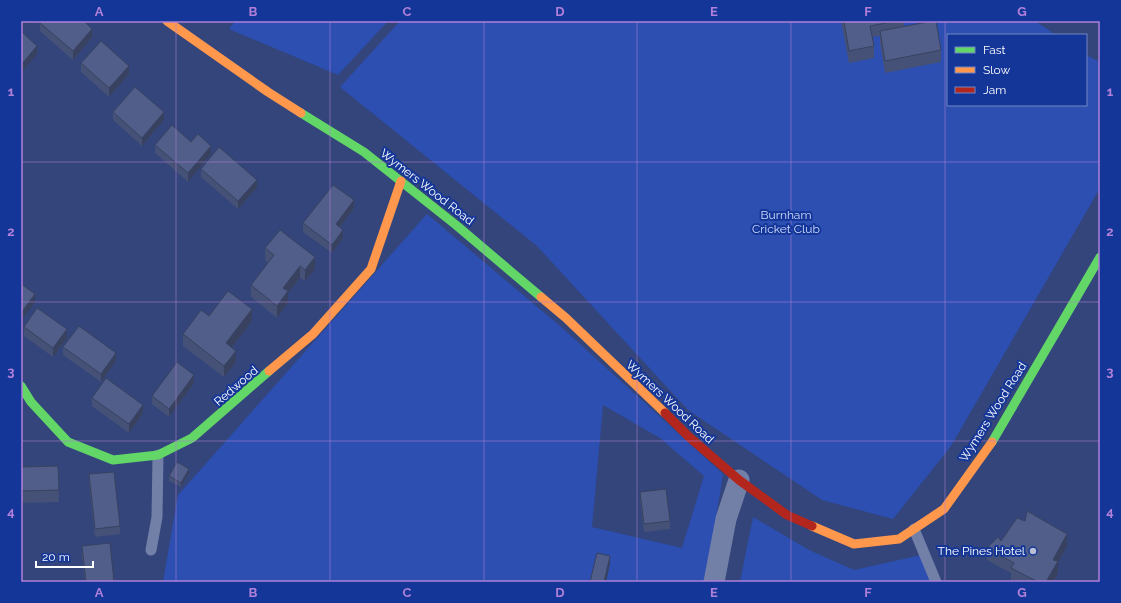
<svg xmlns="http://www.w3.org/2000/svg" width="1121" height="603" viewBox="0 0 1121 603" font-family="Raleway,sans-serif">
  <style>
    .green { fill: #2c4fb1; fill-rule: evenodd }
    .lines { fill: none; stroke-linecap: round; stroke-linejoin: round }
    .lane { stroke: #727fa6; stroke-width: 11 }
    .street { stroke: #727fa6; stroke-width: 21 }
    .fast { stroke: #63d668; stroke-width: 9 }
    .slow { stroke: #ff974d; stroke-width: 9 }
    .jam { stroke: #b3261e; stroke-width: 9 }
    .wall { fill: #455176 }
    .shaded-wall { fill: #384260 }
    .building { fill: #505e89; stroke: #384260 }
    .grid { fill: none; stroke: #b080d9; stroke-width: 1; stroke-opacity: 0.55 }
    .poi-dot { fill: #b8bed1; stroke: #153699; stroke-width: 1.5 }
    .labels { text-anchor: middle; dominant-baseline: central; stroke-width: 4; stroke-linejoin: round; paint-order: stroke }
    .street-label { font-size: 12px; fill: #fff; stroke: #153699 }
    .park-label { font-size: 12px; fill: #d0dcfd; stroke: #153699 }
    .poi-label { font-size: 12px; fill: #fff; stroke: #153699; text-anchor: end }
    .neatline { fill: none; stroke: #b080d9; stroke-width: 1.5 }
    .grid-label { font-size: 13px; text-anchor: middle; font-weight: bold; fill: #b080d9 }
  </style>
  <rect width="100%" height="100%" fill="#33457b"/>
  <g class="green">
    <polygon points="235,21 388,21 338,75 229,29"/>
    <polygon points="400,21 1035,21 1056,35 948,35 948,105 1086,105 1086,55 1100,62 1100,188 951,446 893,519 822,500 688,410 537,246 340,87"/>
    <path d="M427 214 560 326 723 474 706 582H163L178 495ZM603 405 660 438 704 476 682 548 592 527Z"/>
    <polygon points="753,517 809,550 854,570 926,554 938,582 740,582"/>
  </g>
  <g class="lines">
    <g class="lane">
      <polyline points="914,529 936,582"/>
      <polyline points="151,550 157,517 158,455"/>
    </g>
    <polyline class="street" points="714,582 726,519 739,480"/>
    <g class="fast">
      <polyline points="301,113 364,152 456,225 541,297"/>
      <polyline points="21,386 31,402 68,442 113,460 158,455 192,438 269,371"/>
      <polyline points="992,442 1100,257"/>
    </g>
    <g class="slow">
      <polyline points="167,21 268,92 301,113"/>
      <polyline points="541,297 566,318 665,413"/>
      <polyline points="269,371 313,334 371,269 401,181"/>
      <polyline points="812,526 854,544 899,539 944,509 992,442"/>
    </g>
    <polyline class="jam" points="665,413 688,436 739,480 787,515 812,526"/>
  </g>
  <g class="wall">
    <polygon points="841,21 904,21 904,27 941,50 941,62 885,73 880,43 880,36 872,37 874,46 874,58 849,63"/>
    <polygon points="40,23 92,37 73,60 40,31"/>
    <polygon points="81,63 129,74 109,97 81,72"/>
    <polygon points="113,112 164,120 142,146 113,120"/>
    <polygon points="191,142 211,154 188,182 155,153 155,145"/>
    <polygon points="201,169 257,188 238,209 201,177"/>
    <polygon points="354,208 340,227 343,238 332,253 303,232 303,223"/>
    <polygon points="265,248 315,269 305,281 300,278 288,293 288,303 277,318 251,297 251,285 268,263 265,260"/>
    <polygon points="209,316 252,321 232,347 236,362 224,377 183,346 183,334"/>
    <polygon points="24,327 67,338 53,357 24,336"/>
    <polygon points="63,347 116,361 101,382 63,355"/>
    <polygon points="194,383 169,417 152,404 152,396"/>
    <polygon points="92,398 143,413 129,433 92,406"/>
    <polygon points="58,466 59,502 21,503 21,467"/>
    <polygon points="189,473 181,487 169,481 169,476"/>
    <polygon points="89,474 120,526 120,534 95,537 89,482"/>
    <polygon points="640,492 670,521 670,529 644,532 640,500"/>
    <polygon points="1001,541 1067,546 1058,563 1058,573 1053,582 1015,582 1011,580 1011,573 987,560 987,548"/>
    <polygon points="82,546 114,582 85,582 82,558"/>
  </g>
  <g class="shaded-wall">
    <polygon points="21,21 27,21 21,29"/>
    <polygon points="92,29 92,37 73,60 73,51"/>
    <polygon points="37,46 37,54 21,73 21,65"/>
    <polygon points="129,66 129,74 109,97 109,88"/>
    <polygon points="164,112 164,120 142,146 142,138"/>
    <polygon points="211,146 211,154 188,182 188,173"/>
    <polygon points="257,180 257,188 238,209 238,201"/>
    <polygon points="354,200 354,208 336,232 336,224"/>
    <polygon points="343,230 343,238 332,253 332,245"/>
    <polygon points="315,257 315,269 305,281 305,270"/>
    <polygon points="300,266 300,278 288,293 288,303 277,318 277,306 283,288"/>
    <polygon points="35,294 35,302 21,321 21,313"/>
    <polygon points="252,309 252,321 226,355 226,343"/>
    <polygon points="67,329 67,338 53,357 53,348"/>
    <polygon points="236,351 236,362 224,377 224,366"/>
    <polygon points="116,353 116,361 101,382 101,374"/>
    <polygon points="194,375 194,383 169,417 169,409"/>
    <polygon points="143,405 143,413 129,433 129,424"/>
    <polygon points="189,469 189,473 181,487 181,483"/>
    <polygon points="1067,534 1067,546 1058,563 1058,573 1053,582 1046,582 1053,560"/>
    <polygon points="610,556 610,564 606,582 604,582"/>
  </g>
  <g class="building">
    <polygon points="42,21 84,21 92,29 73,51 40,23"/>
    <polygon points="844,21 896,21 870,26 874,46 849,51"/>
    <polygon points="933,21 936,21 941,50 885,61 880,31"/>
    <polygon points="23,33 37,46 21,65 21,35"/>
    <polygon points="101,41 129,66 109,88 81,63"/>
    <polygon points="135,87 164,112 142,138 113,112"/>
    <polygon points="172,125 191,142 198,134 211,146 188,173 155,145"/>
    <polygon points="219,147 257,180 238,201 201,169"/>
    <polygon points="333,185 354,200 336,224 343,230 332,245 303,223"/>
    <polygon points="280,230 315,257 305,270 300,266 283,288 288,291 277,306 251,285 274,255 265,248"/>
    <polygon points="21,284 35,294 21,313"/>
    <polygon points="228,291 252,309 226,343 236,351 224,366 183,334 201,310 209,316"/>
    <polygon points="37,308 67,329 53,348 24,327"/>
    <polygon points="79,326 116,353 101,374 63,347"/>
    <polygon points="177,362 194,375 169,409 152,396"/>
    <polygon points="106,378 143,405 129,424 92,398"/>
    <polygon points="177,462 189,469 181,483 169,476"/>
    <polygon points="58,466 59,490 21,491 21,467"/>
    <polygon points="114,472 120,526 95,529 89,474"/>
    <polygon points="666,489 670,521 644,524 640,492"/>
    <polygon points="1027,511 1067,534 1053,560 1058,561 1046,582 1038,582 1011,568 1014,563 987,548 998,537 1001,541 1017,518 1025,521"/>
    <polygon points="110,543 114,582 86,582 82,546"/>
    <polygon points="597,553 610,556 604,582 590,582"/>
  </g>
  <path class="grid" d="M176 21V582M330 21V582M484 21V582M637 21V582M791 21V582M945 21V582M21 162H1100M21 302H1100M21 441H1100"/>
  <circle class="poi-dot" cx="1033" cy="551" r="4"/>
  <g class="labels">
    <g class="street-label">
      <text transform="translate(427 187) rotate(38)">Wymers Wood Road</text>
      <text transform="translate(236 386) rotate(-41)">Redwood</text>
      <text transform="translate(670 402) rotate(43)">Wymers Wood Road</text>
      <text transform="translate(993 412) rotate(-58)">Wymers Wood Road</text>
    </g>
    <g class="park-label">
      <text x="786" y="215">Burnham<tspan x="786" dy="14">Cricket Club</tspan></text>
    </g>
    <g class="poi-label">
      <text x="1025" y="551">The Pines Hotel</text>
    </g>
  </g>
  <rect width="1121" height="603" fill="none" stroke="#153699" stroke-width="44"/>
  <rect x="947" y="34" width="140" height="72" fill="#153699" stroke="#7386c2"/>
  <rect x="955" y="47" width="20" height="6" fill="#63d668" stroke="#7386c2"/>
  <text x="983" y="54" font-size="12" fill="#ffffff">Fast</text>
  <rect x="955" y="67" width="20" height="6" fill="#ff974d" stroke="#7386c2"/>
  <text x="983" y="74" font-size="12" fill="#ffffff">Slow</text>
  <rect x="955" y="87" width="20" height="6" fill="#b3261e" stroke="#7386c2"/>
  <text x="983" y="94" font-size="12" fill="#ffffff">Jam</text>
  <path d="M36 561v6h57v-6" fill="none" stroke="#ffffff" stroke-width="2"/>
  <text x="42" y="561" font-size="12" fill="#ffffff" stroke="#153699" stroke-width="3" paint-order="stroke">20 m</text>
  <rect x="22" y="22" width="1077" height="559" class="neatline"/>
  <g class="grid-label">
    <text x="99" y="16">A</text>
    <text x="253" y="16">B</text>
    <text x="407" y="16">C</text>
    <text x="560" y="16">D</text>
    <text x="714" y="16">E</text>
    <text x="868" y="16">F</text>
    <text x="1022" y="16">G</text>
    <text x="11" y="96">1</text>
    <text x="1110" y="96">1</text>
    <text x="11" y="236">2</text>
    <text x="1110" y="236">2</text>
    <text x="11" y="376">3</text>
    <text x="1110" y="376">3</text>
    <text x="11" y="516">4</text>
    <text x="1110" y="516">4</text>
    <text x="99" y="597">A</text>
    <text x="253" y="597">B</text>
    <text x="407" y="597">C</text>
    <text x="560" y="597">D</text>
    <text x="714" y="597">E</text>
    <text x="868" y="597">F</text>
    <text x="1022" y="597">G</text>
  </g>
</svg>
